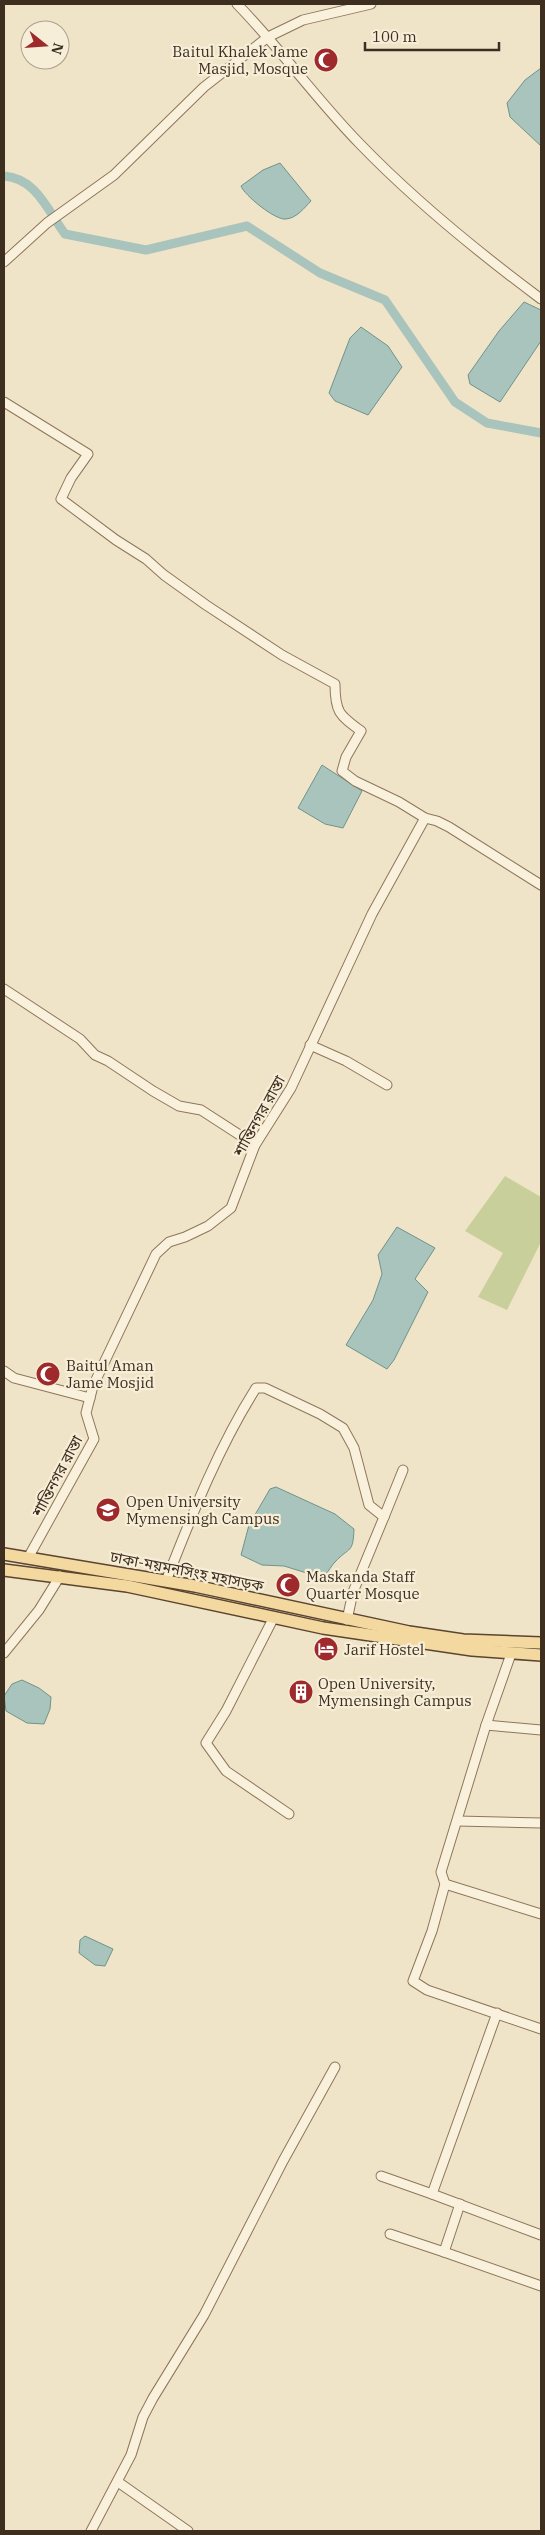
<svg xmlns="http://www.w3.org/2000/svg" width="545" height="2535" viewBox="0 0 545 2535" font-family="'IBM Plex Serif','Noto Sans Bengali',serif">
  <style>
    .green { fill: #c9cf9b }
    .water { fill: #a9c4bc; stroke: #6f938a }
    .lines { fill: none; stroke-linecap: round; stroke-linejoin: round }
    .canal { stroke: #a9c4bc; stroke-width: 9 }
    .minor-casing { stroke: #8d765c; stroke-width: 11 }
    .major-casing { stroke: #5b4430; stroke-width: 14 }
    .minor { stroke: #faf1dc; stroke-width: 9 }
    .major { stroke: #f3d9a0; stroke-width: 11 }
    .labels { text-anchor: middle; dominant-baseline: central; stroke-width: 4.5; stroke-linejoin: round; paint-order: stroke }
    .poi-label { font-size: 15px; fill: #3d2e20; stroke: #f7eed8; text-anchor: start }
    .street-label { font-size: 15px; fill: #3d2e20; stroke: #f7eed8 }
  </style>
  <rect width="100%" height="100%" fill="#f0e4c8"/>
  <polygon class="green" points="505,1176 541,1197 541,1242 507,1310 478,1297 503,1253 465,1231"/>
  <g class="water">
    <polygon points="541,68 541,146 510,117 507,103 525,80"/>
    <path d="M280 163 311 201C304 208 297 218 286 219 276 221 244 195 241 186L263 170Z"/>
    <polygon points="524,302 541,310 541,341 500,402 470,384 468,375 499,331"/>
    <polygon points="361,327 388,346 402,367 368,415 335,401 329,393 350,338"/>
    <polygon points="322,765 362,791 343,828 325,824 298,808"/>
    <polygon points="397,1227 435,1248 415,1279 428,1292 394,1360 387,1369 346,1345 373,1300 382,1274 378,1255"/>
    <path d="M276 1487 335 1514 354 1529C353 1554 350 1546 335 1562 331 1566 329 1571 325 1575H313L284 1566 262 1565 241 1555 249 1525 270 1489Z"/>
    <polygon points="22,1680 39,1688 51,1697 50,1709 44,1724 27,1723 6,1711 4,1696 12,1684"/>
    <polygon points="85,1936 113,1949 105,1966 95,1965 79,1953 80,1940"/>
  </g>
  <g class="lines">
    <path class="canal" d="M4 176C36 178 48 211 65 234L146 250 247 226 320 273 385 300 455 402 487 423 541 433"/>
    <defs>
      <g id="minor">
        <path d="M237 4C280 48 316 99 360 144 415 201 478 252 541 299"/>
        <polyline points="4,262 47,223 114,175 204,87 268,37 303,20 371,4"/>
        <path d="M4 402 88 454 71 478 61 499 116 540 146 559 164 575 206 605 282 655 335 684C335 712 339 715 361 731L346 757 342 771 355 781 399 802 425 818 437 821 449 827 541 885"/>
        <polyline points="4,989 80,1039 95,1055 108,1061 153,1091 179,1106 201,1110 255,1145"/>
        <polyline points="310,1045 346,1061 387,1085"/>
        <polyline points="4,1371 14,1378 90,1398"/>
        <polyline points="384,1517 403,1470"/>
        <polyline points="28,1558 94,1439 86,1413 93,1386 156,1254 169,1242 185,1237 208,1226 231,1208 255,1145 291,1088 372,914 425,818"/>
        <path d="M166 1581C192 1515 218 1448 256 1388H265L320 1414 343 1428 354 1448 369 1505 384 1517 353 1592 347 1620"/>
        <polyline points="274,1617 226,1711 206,1743 226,1771 289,1814"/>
        <polyline points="4,1653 39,1610 60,1576"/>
        <polyline points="511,1654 486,1725 441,1872 445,1884 432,1931 413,1981 427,1990 541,2029"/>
        <polyline points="486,1725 541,1730"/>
        <polyline points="458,1821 541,1823"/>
        <polyline points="445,1884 541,1914"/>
        <polyline points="497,2013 432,2194 541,2235"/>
        <polyline points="381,2176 432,2194"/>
        <polyline points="460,2204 444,2252 541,2286"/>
        <polyline points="390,2234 444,2252"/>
        <polyline points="118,2482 188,2531"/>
        <polyline points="91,2531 131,2455 143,2417 153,2398 204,2315 283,2161 335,2067"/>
      </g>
      <g id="major">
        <polyline points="4,1554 195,1586 409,1632 463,1640 541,1643"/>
        <polyline points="4,1570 127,1586 323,1628 472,1650 541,1655"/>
      </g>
    </defs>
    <use href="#minor" class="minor-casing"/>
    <use href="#major" class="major-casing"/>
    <use href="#minor" class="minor"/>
    <use href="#major" class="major"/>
  </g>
  <defs>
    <symbol id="mosque-disc" viewBox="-11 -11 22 22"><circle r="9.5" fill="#9e2a2b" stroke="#f7eed8"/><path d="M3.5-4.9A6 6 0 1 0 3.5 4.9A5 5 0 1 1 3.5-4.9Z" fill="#fff"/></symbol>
    <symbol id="university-disc" viewBox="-11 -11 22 22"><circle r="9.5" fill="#9e2a2b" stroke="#f7eed8"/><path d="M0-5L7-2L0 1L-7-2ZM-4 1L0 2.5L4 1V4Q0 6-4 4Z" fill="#fff"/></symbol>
    <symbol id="hotel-disc" viewBox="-11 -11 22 22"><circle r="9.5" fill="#9e2a2b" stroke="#f7eed8"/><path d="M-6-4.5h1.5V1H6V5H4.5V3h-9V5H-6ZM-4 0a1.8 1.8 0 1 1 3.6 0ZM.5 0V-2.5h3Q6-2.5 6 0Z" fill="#fff"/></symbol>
    <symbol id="building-disc" viewBox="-11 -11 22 22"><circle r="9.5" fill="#9e2a2b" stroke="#f7eed8"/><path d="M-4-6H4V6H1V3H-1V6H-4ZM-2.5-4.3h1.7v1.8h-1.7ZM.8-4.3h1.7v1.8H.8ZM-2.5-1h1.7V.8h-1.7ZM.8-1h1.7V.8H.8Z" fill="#fff"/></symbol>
  </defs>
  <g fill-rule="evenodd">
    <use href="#mosque-disc" x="312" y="46" width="28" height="28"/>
    <use href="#mosque-disc" x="34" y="1360" width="28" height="28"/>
    <use href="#university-disc" x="94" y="1496" width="28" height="28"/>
    <use href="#mosque-disc" x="274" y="1571" width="28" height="28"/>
    <use href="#hotel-disc" x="312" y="1635" width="28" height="28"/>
    <use href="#building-disc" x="287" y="1678" width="28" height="28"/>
  </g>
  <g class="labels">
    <g class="poi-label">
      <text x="308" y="51" text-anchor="end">Baitul Khalek Jame<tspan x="308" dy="17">Masjid, Mosque</tspan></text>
      <text x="66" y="1365">Baitul Aman<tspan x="66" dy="17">Jame Mosjid</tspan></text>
      <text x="126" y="1501">Open University<tspan x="126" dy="17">Mymensingh Campus</tspan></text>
      <text x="306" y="1576">Maskanda Staff<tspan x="306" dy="17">Quarter Mosque</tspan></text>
      <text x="344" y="1649">Jarif Hostel</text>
      <text x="318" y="1683">Open University,<tspan x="318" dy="17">Mymensingh Campus</tspan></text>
    </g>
    <g class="street-label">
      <text transform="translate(259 1116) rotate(-61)">শান্তিনগর রাস্তা</text>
      <text transform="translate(57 1476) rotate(-62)">শান্তিনগর রাস্তা</text>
      <text transform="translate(187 1571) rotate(11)">ঢাকা-ময়মনসিংহ মহাসড়ক</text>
    </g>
  </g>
  <rect width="545" height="2535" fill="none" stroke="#3d2e20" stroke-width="10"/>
  <g transform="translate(45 45) rotate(107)"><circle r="24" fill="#f7eed8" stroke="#ada18e"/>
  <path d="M0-4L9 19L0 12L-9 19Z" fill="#9e2a2b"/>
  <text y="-8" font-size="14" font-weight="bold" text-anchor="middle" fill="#3d2e20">N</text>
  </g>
  <path d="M365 42v8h134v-8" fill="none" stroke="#3d2e20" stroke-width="2.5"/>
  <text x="372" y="42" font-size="15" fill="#3d2e20" stroke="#f7eed8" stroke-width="4" paint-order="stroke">100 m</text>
</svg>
